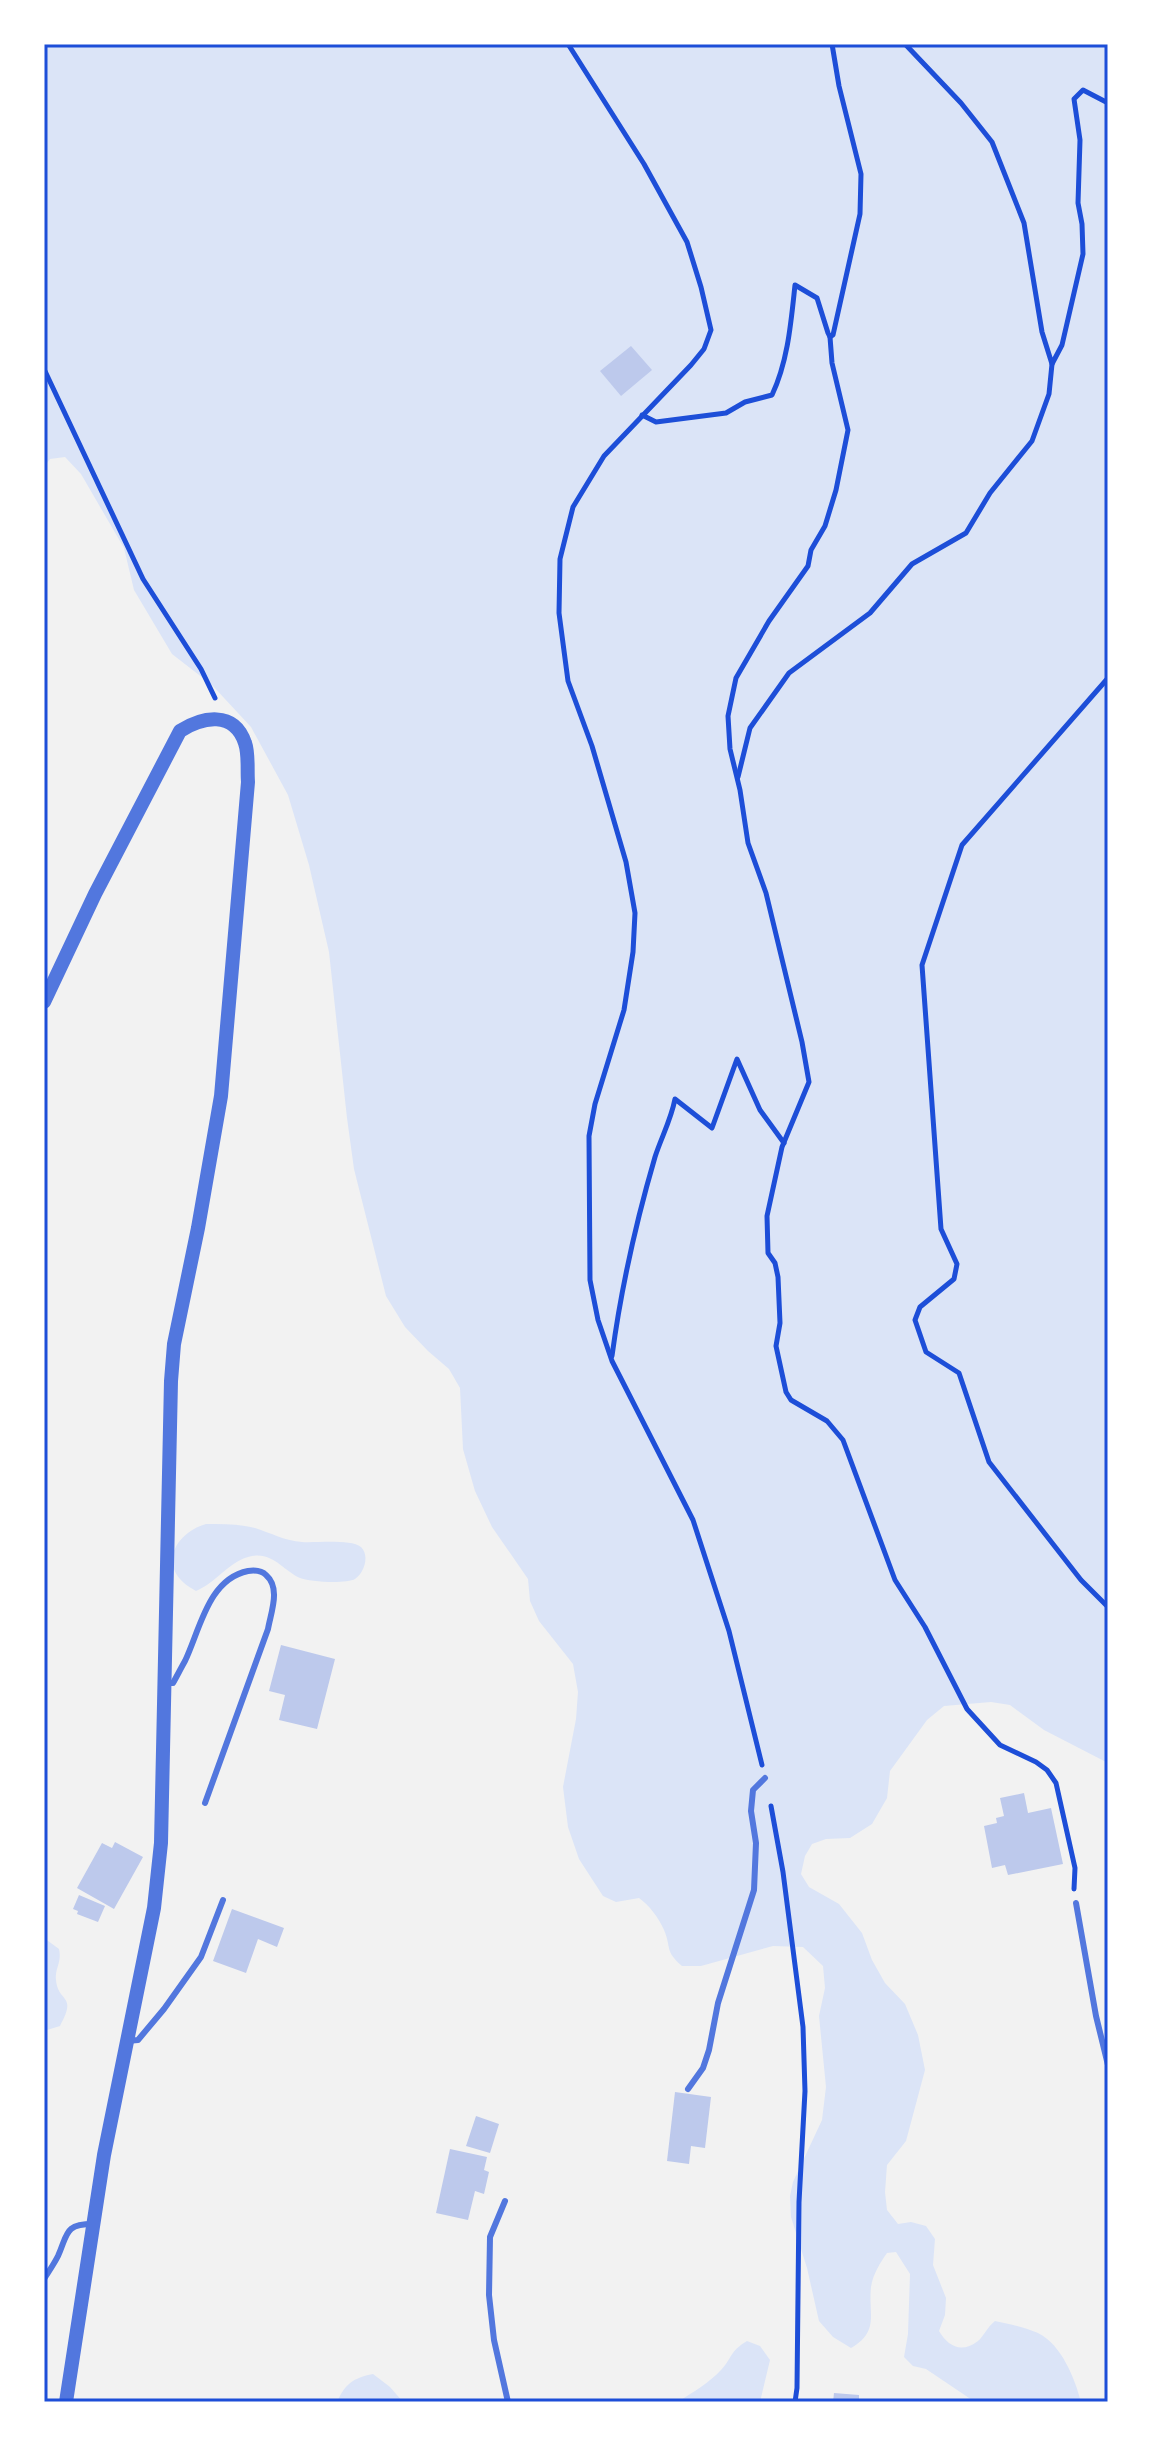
<svg xmlns="http://www.w3.org/2000/svg" width="1152" height="2446" viewBox="0 0 1152 2446" font-family="'Work Sans',sans-serif">
  <style>
    .green { fill: #dbe4f7 }
    .building { fill: #bdc9ec }
    .lines { fill: none; stroke-linecap: round; stroke-linejoin: round }
    .path { stroke: #1d4ed8; stroke-width: 5 }
    .service { stroke: #5277de; stroke-width: 6 }
    .tertiary { stroke: #5277de; stroke-width: 14 }
    .neatline { fill: none; stroke: #1d4ed8; stroke-width: 3 }
  </style>
  <rect width="100%" height="100%" fill="#f2f2f2"/>
  <g class="green">
    <path d="M44 44H1108V1763L1044 1730 1010 1705 991 1702 944 1706 927 1720 890 1771 887 1798 872 1824 850 1838 826 1839 812 1844 805 1856 801 1874 809 1887 839 1904 862 1933 872 1960 885 1983 905 2004 918 2035 925 2070 906 2141 887 2165 885 2192 887 2210 898 2224 911 2222 926 2226 935 2239 933 2265 946 2298 945 2315 939 2331C948 2346 961 2354 978 2341 984 2336 987 2327 995 2321 1009 2324 1025 2327 1038 2333 1062 2345 1075 2379 1081 2402H975L926 2369 913 2366 904 2357 908 2334 910 2274 896 2252 887 2253C880 2263 873 2274 871 2287 868 2314 880 2331 851 2348L833 2337 819 2321 807 2268 791 2217 790 2196 793 2182 822 2120 826 2087 819 2016 825 1988 823 1966 803 1947 773 1946 701 1966H682C664 1950 672 1949 664 1930 659 1918 649 1905 639 1898L616 1902 603 1896 579 1859 568 1827 563 1787 576 1719 578 1692 573 1664 539 1621 530 1601 528 1579 492 1527 475 1491 463 1449 460 1388 449 1369 428 1351 405 1327 386 1296 354 1169 347 1118 329 952 309 865 288 795 251 727 212 685 172 654 134 590 124 548 81 474 65 457 50 459 44 467Z"/>
    <path d="M206 1524C222 1524 240 1524 255 1528 271 1533 285 1541 302 1542 316 1543 351 1539 361 1547 370 1556 364 1573 355 1579 347 1584 309 1582 300 1578 284 1571 273 1552 252 1556 230 1560 216 1583 196 1591 191 1588 184 1584 180 1579 160 1556 183 1530 206 1524Z"/>
    <path d="M44 1938 59 1949C62 1963 55 1967 56 1980 58 2003 78 1994 60 2026L47 2030 44 2029Z"/>
    <path d="M747 2341 760 2346 770 2360 760 2402H678C693 2392 709 2383 721 2370 733 2357 729 2352 747 2341Z"/>
    <path d="M373 2374 390 2387 403 2402H337C345 2384 353 2378 373 2374Z"/>
  </g>
  <g class="building">
    <polygon points="631,346 652,370 621,396 600,371"/>
    <polygon points="281,1645 335,1659 317,1729 279,1720 285,1695 269,1691"/>
    <polygon points="1024,1793 1028,1813 1051,1808 1063,1864 1008,1875 1005,1865 992,1868 984,1826 997,1823 996,1818 1004,1816 1000,1798"/>
    <polygon points="115,1842 143,1857 114,1909 77,1888 102,1843 112,1848"/>
    <polygon points="79,1895 105,1906 98,1922 77,1914 78,1911 73,1909"/>
    <polygon points="232,1909 284,1928 277,1947 258,1939 246,1973 213,1961"/>
    <polygon points="675,2092 711,2097 705,2148 691,2146 689,2164 667,2161"/>
    <polygon points="476,2116 499,2124 490,2153 466,2146"/>
    <polygon points="450,2149 487,2157 484,2170 489,2172 484,2194 475,2191 468,2220 436,2213"/>
    <polygon points="834,2393 859,2395 859,2402 833,2402"/>
  </g>
  <g class="lines">
    <g class="path">
      <polyline points="568,44 644,164 687,242 701,287 711,330 704,349 691,365 604,456 573,507 560,559 559,613 568,681 592,746 626,862 635,913 633,952 624,1010 595,1104 589,1136 590,1280 598,1320 612,1361 693,1520 729,1631 762,1765"/>
      <polyline points="905,44 961,103 992,142 1024,223 1042,332 1052,364 1062,345 1083,254 1082,224 1078,203 1080,140 1074,99 1083,90 1108,103"/>
      <polyline points="44,49 45,44"/>
      <polyline points="830,337 832,363 848,430 836,490 825,526 811,550 808,566 769,621 736,678 728,716 730,749 740,790 748,843 766,893 802,1042 809,1082 782,1147 767,1216 768,1253 775,1263 778,1277 780,1323 776,1346 786,1392 791,1400 827,1421 843,1440 895,1580 925,1627 967,1709 1000,1745 1036,1762 1047,1770 1056,1783 1075,1868 1074,1889"/>
      <polyline points="44,369 143,579 201,669 215,698"/>
      <path d="M642 415 656 422 726 413 745 402 772 395C788 361 791 322 795 285L817 298 828 333 830 337 833 335 860 214 861 174 839 86 832 44"/>
      <polyline points="1108,678 962,845 922,965 941,1229 957,1264 954,1279 920,1307 915,1320 926,1352 959,1373 989,1462 1081,1580 1108,1607"/>
      <polyline points="738,777 750,728 789,673 870,613 912,564 966,533 990,493 1032,441 1049,394 1052,364"/>
      <path d="M612 1356C621 1289 636 1222 655 1157 661 1138 671 1120 675 1099L712 1128 737 1059 760 1110 784 1143"/>
      <polyline points="771,1806 783,1872 803,2027 805,2091 799,2202 797,2388 795,2402"/>
    </g>
    <g class="service">
      <path d="M165 1683H173C177 1676 181 1668 185 1661 200 1630 208 1579 248 1571 255 1570 261 1570 266 1575 281 1588 271 1612 268 1629L205 1803"/>
      <polyline points="1076,1903 1096,2016 1108,2065"/>
      <polyline points="127,2041 138,2040 164,2009 201,1957 223,1900"/>
      <polyline points="688,2089 703,2068 709,2050 718,2003 754,1890 756,1843 751,1811 753,1790 765,1778"/>
      <polyline points="505,2201 490,2237 489,2295 494,2340 508,2402"/>
      <path d="M44 2279C49 2271 54 2264 58 2256 68 2234 64 2224 93 2224"/>
    </g>
    <path class="tertiary" d="M44 1002 95 894 180 731C202 717 234 710 245 743 249 754 247 770 248 782L221 1096 198 1228 174 1344 171 1381 161 1843 154 1908 104 2155 66 2402"/>
  </g>
  <rect width="1152" height="2446" fill="none" stroke="#ffffff" stroke-width="92"/>
  <rect x="46" y="46" width="1060" height="2354" class="neatline"/>
</svg>
